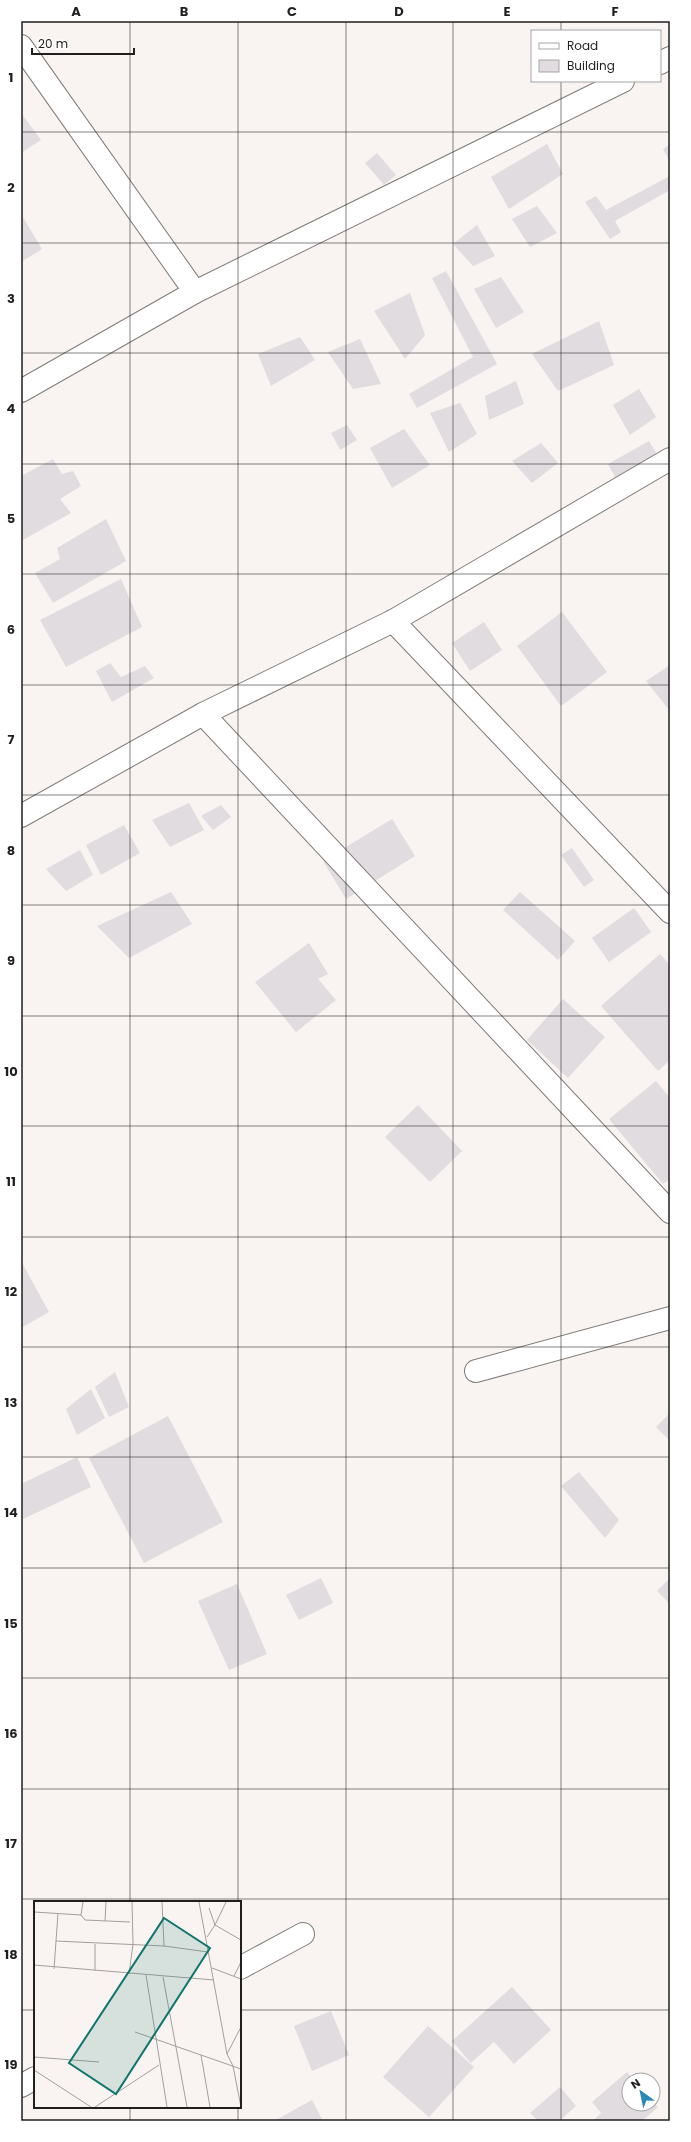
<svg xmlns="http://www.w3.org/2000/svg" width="691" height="2142" viewBox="0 0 691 2142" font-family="Poppins,sans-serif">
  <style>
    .building { fill: #e0dce0 }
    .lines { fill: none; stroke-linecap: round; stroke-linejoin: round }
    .street-casing { stroke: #807c79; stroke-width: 24 }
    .street { stroke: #fff; stroke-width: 22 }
    .grid { fill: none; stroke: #211f1e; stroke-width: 1; stroke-opacity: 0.55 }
    .inset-road { fill: none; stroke: #a39f9d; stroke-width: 1 }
    .view { fill: #0f766e; fill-opacity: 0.15; stroke: #0f766e; stroke-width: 2 }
    .inset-edge { fill: none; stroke: #211f1e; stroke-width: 2 }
    .neatline { fill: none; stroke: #211f1e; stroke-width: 1.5 }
    .grid-label { font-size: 13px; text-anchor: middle; font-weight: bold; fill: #211f1e }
  </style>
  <rect width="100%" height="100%" fill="#f9f4f1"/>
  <g class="building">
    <polygon points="21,113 41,140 21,153"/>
    <polygon points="547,144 563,174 509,209 491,177"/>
    <polygon points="670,145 670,161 663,149"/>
    <polygon points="377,153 396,175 384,185 365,163"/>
    <polygon points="670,176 670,190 615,221 621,232 610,239 585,202 596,196 606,210"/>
    <polygon points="537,206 557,233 530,247 512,219"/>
    <polygon points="21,214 42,249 21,262"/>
    <polygon points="477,225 495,256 473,266 453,244"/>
    <polygon points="446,271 497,364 417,408 409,394 473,357 432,278"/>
    <polygon points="501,277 524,312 496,328 474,289"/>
    <polygon points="410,293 425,335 405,359 374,311"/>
    <polygon points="599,321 614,365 558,391 532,354"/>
    <polygon points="300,337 315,360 271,386 258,354"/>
    <polygon points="360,339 381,384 353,389 328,352"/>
    <polygon points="516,381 524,404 489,420 485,396"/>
    <polygon points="639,389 656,417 630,435 613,405"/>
    <polygon points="460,403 477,434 449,452 430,413"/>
    <polygon points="347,425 357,440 340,450 331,433"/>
    <polygon points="404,429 430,465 392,488 370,448"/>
    <polygon points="649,441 658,456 616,479 608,464"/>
    <polygon points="541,443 558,463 532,483 512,461"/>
    <polygon points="53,459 62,474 73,471 81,486 60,499 71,513 21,541 21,476"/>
    <polygon points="106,519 126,561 53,603 35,573 60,559 57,548"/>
    <polygon points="121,579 142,627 66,667 40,620"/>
    <polygon points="562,612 607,672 561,706 517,646"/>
    <polygon points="484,622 502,650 470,671 452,643"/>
    <polygon points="110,663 121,677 145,666 154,678 112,702 96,671"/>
    <polygon points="670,665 670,711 646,681"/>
    <polygon points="189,803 204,830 170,847 152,820"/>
    <polygon points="221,805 231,817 213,830 201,816"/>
    <polygon points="392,819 415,856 346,899 323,861"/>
    <polygon points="124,825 140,853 101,875 86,845"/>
    <polygon points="572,848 594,880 584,887 561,855"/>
    <polygon points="80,850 93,875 66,891 46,869"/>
    <polygon points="171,892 192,924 129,958 97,926"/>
    <polygon points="520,892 575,941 558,960 503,910"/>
    <polygon points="634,908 651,932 609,962 592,938"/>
    <polygon points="309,943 328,974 318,979 336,1000 296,1032 255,982"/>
    <polygon points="660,954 670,965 670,1060 658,1071 601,1006"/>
    <polygon points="563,999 605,1037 568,1078 527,1040"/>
    <polygon points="656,1081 670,1098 670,1179 663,1184 609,1119"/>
    <polygon points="418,1105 462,1151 430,1182 385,1137"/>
    <polygon points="21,1261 49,1312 21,1328"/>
    <polygon points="115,1372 129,1407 109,1417 95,1387"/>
    <polygon points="91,1389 105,1418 77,1435 66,1409"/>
    <polygon points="670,1413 670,1441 656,1427"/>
    <polygon points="168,1416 223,1522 144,1563 89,1458"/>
    <polygon points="77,1457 91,1487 21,1520 21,1484"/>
    <polygon points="579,1472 619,1520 605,1538 561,1486"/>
    <polygon points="321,1578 333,1603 299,1620 286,1595"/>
    <polygon points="670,1578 670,1604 657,1591"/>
    <polygon points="237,1584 267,1654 229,1670 198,1601"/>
    <polygon points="512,1987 551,2030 514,2064 494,2042 471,2063 452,2041"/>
    <polygon points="331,2011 349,2055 312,2071 294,2026"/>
    <polygon points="428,2026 474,2067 429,2117 383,2077"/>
    <polygon points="627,2072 634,2080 629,2080 629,2104 653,2104 653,2102 658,2107 642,2121 593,2121 601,2113 592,2102"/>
    <polygon points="560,2087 576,2106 559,2121 538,2121 530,2113"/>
    <polygon points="312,2100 323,2121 274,2121"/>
  </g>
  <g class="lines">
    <defs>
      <g id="street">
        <polyline points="21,46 195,292"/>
        <polyline points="660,63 670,58"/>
        <polyline points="21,391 195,292 623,81"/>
        <polyline points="393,621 670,912"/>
        <polyline points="203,714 670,1212"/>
        <polyline points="21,816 203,714 393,621 670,459"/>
        <polyline points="476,1371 670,1318"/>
        <polyline points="240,1968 303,1934"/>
        <polyline points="21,2086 35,2078"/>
      </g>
    </defs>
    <use href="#street" class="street-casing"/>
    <use href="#street" class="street"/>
  </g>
  <path class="grid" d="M130 21V1902M238 21V1902M346 21V2121M453 21V2121M561 21V31M561 81V2121M21 132H670M21 243H670M21 353H670M21 464H670M21 574H670M21 685H670M21 795H670M21 905H670M21 1016H670M21 1126H670M21 1237H670M21 1347H670M21 1457H670M21 1568H670M21 1678H670M21 1789H670M21 1899H670M21 2010H35M240 2010H670M130 2107V2121M238 2107V2121"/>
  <g transform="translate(34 1901)">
    <rect width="207" height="207" fill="#f9f4f1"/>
    <path class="inset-road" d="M49 1 47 14 51 19 96 21M128 1 130 45M165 1 193 153 199 165 207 206M175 7 181 24M0 11 47 14M71 20 72 1M181 24 192 1M173 36 181 24 207 39M22 40 130 45 174 51M0 64 180 79M178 67 207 78M20 68 24 12M61 70V43M95 73 99 43 98 1M112 74 133 206M200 75 207 61M129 76 153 206M101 131 207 168M193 153 207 126M167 154 176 206M0 156 65 161M0 169 57 206M61 206 125 164"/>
    <path class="view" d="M130 17 176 47 82 193 35 162Z"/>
    <rect width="207" height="207" class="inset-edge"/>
  </g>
  <rect width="691" height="2142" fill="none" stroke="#ffffff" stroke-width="44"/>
  <rect x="531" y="30" width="130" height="52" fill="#ffffff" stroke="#a6a5a5"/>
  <rect x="539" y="43" width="20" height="6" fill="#ffffff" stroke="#a6a5a5"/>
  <text x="567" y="50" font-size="12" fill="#211f1e">Road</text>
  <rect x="539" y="60" width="20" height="12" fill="#e0dce0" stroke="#a6a5a5"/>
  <text x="567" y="70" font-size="12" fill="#211f1e">Building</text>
  <g transform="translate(641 2092) rotate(327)"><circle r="19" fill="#ffffff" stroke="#a6a5a5"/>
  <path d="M0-3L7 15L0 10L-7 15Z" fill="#298bb5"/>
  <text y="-6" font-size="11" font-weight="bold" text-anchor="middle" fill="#211f1e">N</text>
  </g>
  <path d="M32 48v6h102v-6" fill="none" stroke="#211f1e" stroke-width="2"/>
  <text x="38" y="48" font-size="12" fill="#211f1e" stroke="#ffffff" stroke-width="3" paint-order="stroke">20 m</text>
  <rect x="22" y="22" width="647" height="2098" class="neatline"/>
  <g class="grid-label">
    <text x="76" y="16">A</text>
    <text x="184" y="16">B</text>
    <text x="292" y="16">C</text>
    <text x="399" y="16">D</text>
    <text x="507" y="16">E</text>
    <text x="615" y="16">F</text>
    <text x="11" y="82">1</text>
    <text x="11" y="192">2</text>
    <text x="11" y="303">3</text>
    <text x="11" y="413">4</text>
    <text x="11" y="523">5</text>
    <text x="11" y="634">6</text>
    <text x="11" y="744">7</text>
    <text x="11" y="855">8</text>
    <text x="11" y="965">9</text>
    <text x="11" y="1076">10</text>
    <text x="11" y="1186">11</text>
    <text x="11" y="1296">12</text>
    <text x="11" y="1407">13</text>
    <text x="11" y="1517">14</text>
    <text x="11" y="1628">15</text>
    <text x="11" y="1738">16</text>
    <text x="11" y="1848">17</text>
    <text x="11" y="1959">18</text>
    <text x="11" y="2069">19</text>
  </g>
</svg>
